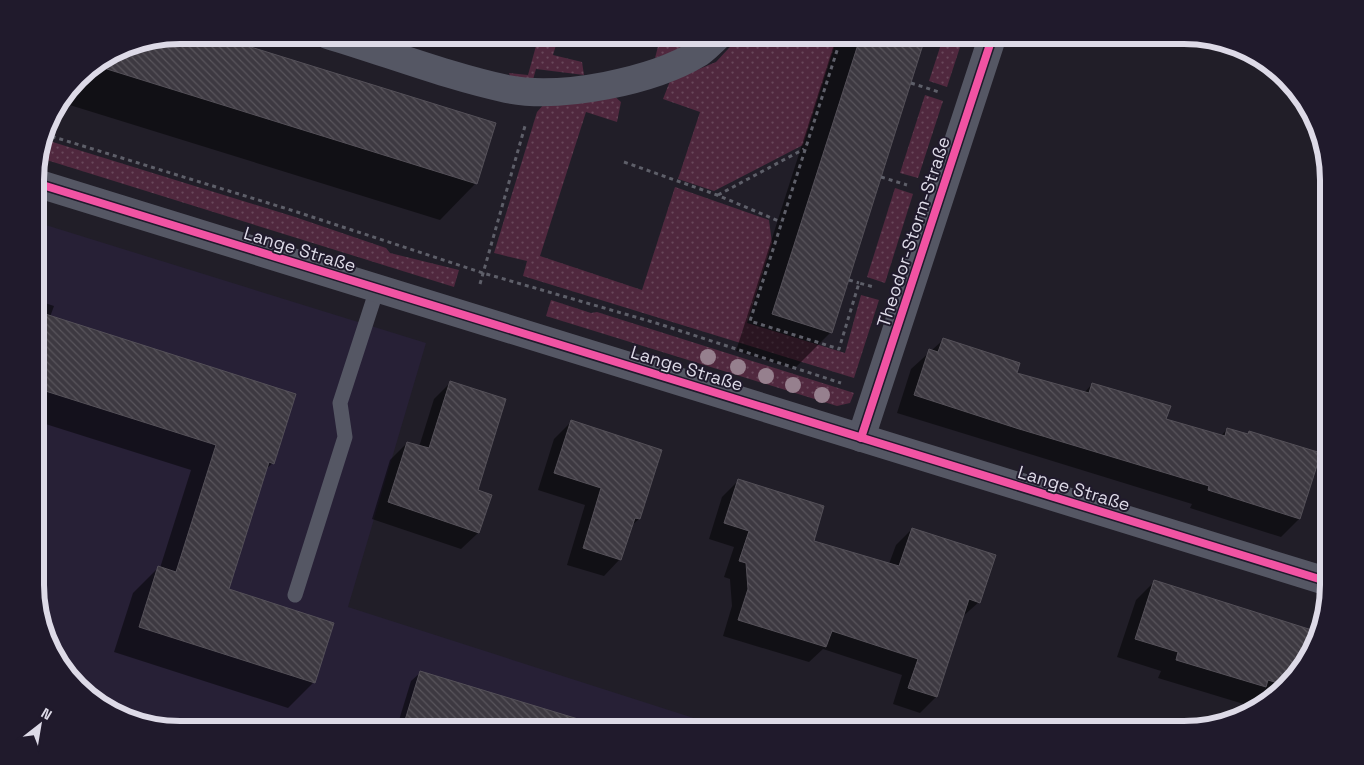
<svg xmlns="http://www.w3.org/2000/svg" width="1364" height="765" viewBox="0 0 1364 765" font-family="'Space Grotesk',sans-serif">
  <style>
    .built { fill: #272036 }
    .grass { fill: url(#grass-dots) }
    .pitch { fill: #50283e }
    .shadow { fill: #0007 }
    .building { fill: url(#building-back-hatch); stroke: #545058 }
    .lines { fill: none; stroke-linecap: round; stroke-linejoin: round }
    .path { stroke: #5e5f69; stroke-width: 3; stroke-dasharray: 4 4; stroke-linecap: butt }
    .service { stroke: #555764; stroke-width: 15 }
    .minor { stroke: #555764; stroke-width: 28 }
    .tertiary { stroke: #555764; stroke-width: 28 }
    .cycleway-casing { stroke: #201a2c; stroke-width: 11 }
    .cycleway { stroke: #f153a3; stroke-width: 8 }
    .tree { fill: #96808e }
    .labels { text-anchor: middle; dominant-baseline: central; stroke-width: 4; stroke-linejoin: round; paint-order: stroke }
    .street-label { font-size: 18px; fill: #dddae7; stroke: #201a2c }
    .rim { fill: none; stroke: #dddae7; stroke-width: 6 }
  </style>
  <defs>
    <pattern id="grass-dots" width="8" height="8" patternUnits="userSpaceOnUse" patternTransform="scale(1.25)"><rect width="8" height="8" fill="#50283e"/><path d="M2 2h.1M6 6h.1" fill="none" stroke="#69475a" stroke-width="1.8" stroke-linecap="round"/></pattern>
    <pattern id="building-back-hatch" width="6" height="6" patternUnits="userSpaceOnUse" patternTransform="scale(1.25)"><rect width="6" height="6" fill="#3d3941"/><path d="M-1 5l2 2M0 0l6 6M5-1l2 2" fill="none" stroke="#59555c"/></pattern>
  </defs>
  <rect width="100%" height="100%" fill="#211e28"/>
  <polygon class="built" points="36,222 426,343 348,607 731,730 182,730 100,704 59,666 36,604"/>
  <g class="grass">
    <polygon points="539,35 559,35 553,55 582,62 584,75 536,69 532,83 511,80 509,73 528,75"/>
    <polygon points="661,35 709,35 682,50 655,58"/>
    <polygon points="741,35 838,35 803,145 714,191 678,179 700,112 663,99 670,81 716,62"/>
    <polygon points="944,35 964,35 947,87 929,81"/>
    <polygon points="613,95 621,102 617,122 586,112 540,256 642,290 675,187 769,220 772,243 747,323 845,353 861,295 879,300 854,378 523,276 527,261 494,253 537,112 545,103"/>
    <polygon points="925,95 943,101 918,178 900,173"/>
    <polygon points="43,139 295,217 386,248 390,253 459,270 454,287 37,157"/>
    <polygon points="895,188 913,194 885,283 867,277"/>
    <polygon points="551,300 591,313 597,312 854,393 850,403 837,406 546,316"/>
  </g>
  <polygon class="pitch" points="100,704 182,730 107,711"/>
  <g class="shadow">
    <polygon points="179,35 207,35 476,183 440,220 60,102 84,71 124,46"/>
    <polygon points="837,35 925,35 831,332 794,369 736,351"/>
    <polygon points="1067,35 1107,35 1097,45"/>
    <polygon points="36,300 54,306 50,317 273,463 265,470 228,590 314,682 288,708 114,652 133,593 158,568 160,568 191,470 36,421"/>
    <polygon points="943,340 1016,374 1084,393 1092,384 1165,420 1221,436 1227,429 1246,435 1250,432 1299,519 1281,537 1190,508 1192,504 897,413 911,369"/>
    <polygon points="450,383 476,491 478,533 461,549 372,519 390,460 407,443 419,447 434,399"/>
    <polygon points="571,422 639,519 631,526 620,559 604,576 567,565 585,505 538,490 554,439"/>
    <polygon points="738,481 812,541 889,564 896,545 912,529 979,602 961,618 936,697 920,713 893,704 902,675 823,649 809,662 723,636 732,606 730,579 724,577 734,547 709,539 722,497"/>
    <polygon points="1154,582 1304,664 1267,703 1253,699 1247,705 1158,678 1161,671 1117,657 1136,600"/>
    <polygon points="421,672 608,730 396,730 411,681"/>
  </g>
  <g class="building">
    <polygon points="179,35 212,35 496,123 477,184 94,65 124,46"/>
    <polygon points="861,35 926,35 832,333 772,314"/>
    <polygon points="36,311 296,394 274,464 269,462 229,589 334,623 315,683 139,627 158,566 176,572 216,445 36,388"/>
    <polygon points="943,338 1020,363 1017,373 1089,393 1092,383 1171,406 1166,419 1225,436 1227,428 1248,434 1249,431 1321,453 1300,519 1208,490 1209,486 1016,428 914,395 929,349 938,352"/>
    <polygon points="450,381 506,399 478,490 492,495 479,533 388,502 407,442 429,448"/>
    <polygon points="571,420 662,450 640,519 635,518 621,560 583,548 601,488 554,473"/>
    <polygon points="738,479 824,506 814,541 899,566 912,528 996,555 980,603 969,599 937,697 908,688 918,659 832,631 826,647 738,620 748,589 746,563 739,561 749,531 724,523"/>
    <polygon points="1154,580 1315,631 1306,662 1284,685 1268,680 1266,687 1176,660 1178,652 1135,639"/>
    <polygon points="420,671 588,722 587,730 402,730"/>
  </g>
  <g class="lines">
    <g class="path">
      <polyline points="842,35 750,321 839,349 859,283 874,287"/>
      <polyline points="911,83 939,92"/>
      <polyline points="44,134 294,211 483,273 656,323 841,383"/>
      <polyline points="624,162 717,195 781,222"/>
      <polyline points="881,177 907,185"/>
      <polyline points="718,195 804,149"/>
      <polyline points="849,280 859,283"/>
      <polyline points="480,284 525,126"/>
    </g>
    <polyline class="service" points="295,595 345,437 340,403 377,289"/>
    <g class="minor">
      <path d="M328 35C388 53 447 76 507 89 561 100 653 81 699 53 706 48 713 41 719 35"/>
      <polyline points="861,438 993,35"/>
    </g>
    <polyline class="tertiary" points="36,183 1329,582"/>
    <defs>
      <g id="cycleway">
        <polyline points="36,183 1329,582"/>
        <polyline points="861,438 993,35"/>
      </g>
    </defs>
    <use href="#cycleway" class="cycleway-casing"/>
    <use href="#cycleway" class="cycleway"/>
  </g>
  <g class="tree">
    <circle cx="708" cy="357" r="8"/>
    <circle cx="738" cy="367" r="8"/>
    <circle cx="766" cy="376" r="8"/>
    <circle cx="793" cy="385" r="8"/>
    <circle cx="822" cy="395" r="8"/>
  </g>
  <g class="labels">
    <g class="street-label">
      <text transform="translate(913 232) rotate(-72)">Theodor-Storm-Straße</text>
      <text transform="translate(300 249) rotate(17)">Lange Straße</text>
      <text transform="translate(687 368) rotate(17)">Lange Straße</text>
      <text transform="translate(1074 488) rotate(17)">Lange Straße</text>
    </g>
  </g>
  <path d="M0 0H1364V765H0ZM180 44H1184A136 136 0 0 1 1320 180V585A136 136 0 0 1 1184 721H180A136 136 0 0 1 44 585V180A136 136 0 0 1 180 44Z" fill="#201a2c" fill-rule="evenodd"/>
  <path class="rim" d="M180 44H1184A136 136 0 0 1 1320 180V585A136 136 0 0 1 1184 721H180A136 136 0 0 1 44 585V180A136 136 0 0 1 180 44Z"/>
  <g transform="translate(40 725) rotate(31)" stroke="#201a2c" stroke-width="4" paint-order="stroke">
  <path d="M0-4L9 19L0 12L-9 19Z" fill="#dddae7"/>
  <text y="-8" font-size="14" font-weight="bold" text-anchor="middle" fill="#dddae7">N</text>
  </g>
</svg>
